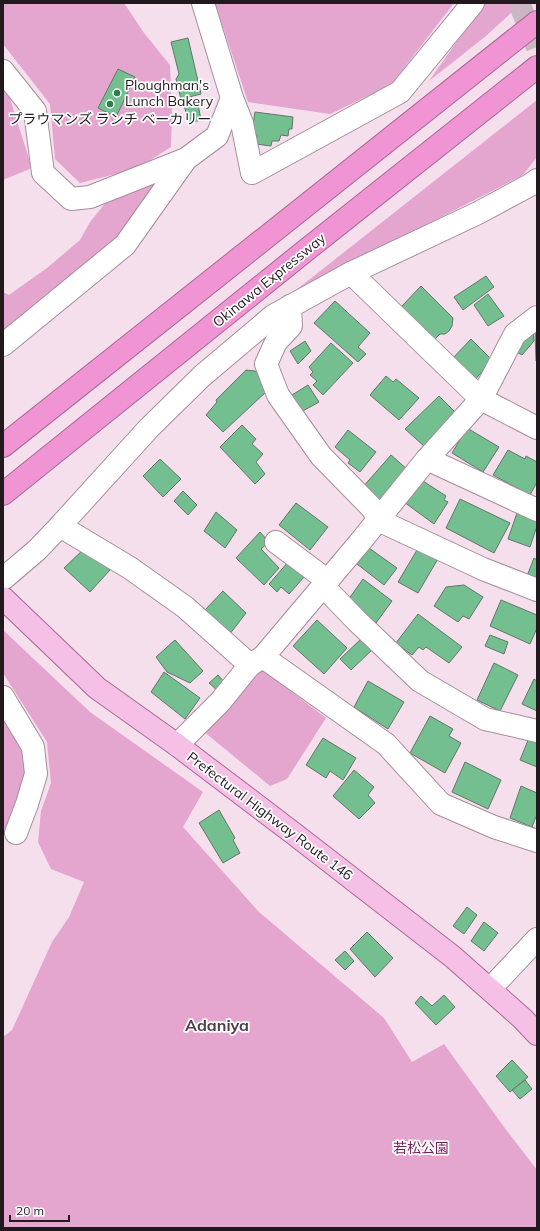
<svg xmlns="http://www.w3.org/2000/svg" width="540" height="1231" viewBox="0 0 540 1231" font-family="Mulish,'Noto Sans JP',sans-serif">
  <style>
    .green { fill: #e4a5cf }
    .building { fill: #74bf8f; stroke: #637669 }
    .lines { fill: none; stroke-linecap: round; stroke-linejoin: round }
    .minor-tunnel { stroke: #cbb7c4; stroke-width: 22; stroke-dasharray: 22 11; stroke-linecap: butt }
    .minor-casing { stroke: #a38e9b; stroke-width: 24 }
    .major-casing { stroke: #a86994; stroke-width: 24 }
    .highway-casing { stroke: #a86994; stroke-width: 24 }
    .minor { stroke: #fff; stroke-width: 22 }
    .major { stroke: #f6bfe5; stroke-width: 22 }
    .highway { stroke: #f094d4; stroke-width: 22 }
    .poi-dot { fill: #2c7e4f; stroke: #fff; stroke-width: 1.5 }
    .labels { text-anchor: middle; dominant-baseline: central; stroke-width: 3.5; stroke-linejoin: round; paint-order: stroke }
    .poi-label { font-size: 14px; fill: #21191e; stroke: #fff; text-anchor: start }
    .street-label { font-size: 14px; fill: #21191e; stroke: #fff }
    .park-label { font-size: 14px; fill: #701f5c; stroke: #fff }
    .quarter-label { font-size: 16px; font-weight: bold; fill: #4f3d49; stroke: #fff }
  </style>
  <rect width="100%" height="100%" fill="#f6dfed"/>
  <g class="green">
    <polygon points="3,3 124,3 144,33 170,65 172,114 171,147 136,169 80,183 55,159 50,104 3,44"/>
    <polygon points="215,3 454,3 391,85 330,114 248,102"/>
    <polygon points="484,3 522,3 486,36 429,81"/>
    <polygon points="3,90 10,99 32,168 3,180"/>
    <polygon points="537,100 537,157 523,175 291,294"/>
    <polygon points="150,180 156,191 120,240 3,334 3,292 9,295 47,268 80,240 90,222 112,195"/>
    <polygon points="3,630 90,712 203,792 183,827 259,912 384,1018 412,1062 444,1044 504,1127 537,1170 537,1228 3,1228 3,1037 12,1030 52,942 69,917 84,882 51,869 38,842 41,811 51,783 47,742 3,673"/>
    <polygon points="262,669 326,718 287,779 270,786 203,731"/>
    <polygon points="3,715 24,745 28,772 19,806 5,833 3,830"/>
  </g>
  <g class="building">
    <polygon points="188,38 201,94 181,99 176,79 179,74 171,42"/>
    <polygon points="118,69 135,77 116,117 98,108"/>
    <polygon points="197,99 201,120 189,123 183,102"/>
    <polygon points="255,112 293,117 292,129 289,129 288,136 281,135 279,141 272,141 271,146 256,144 257,135 254,135 253,125"/>
    <polygon points="486,276 494,287 463,310 454,297"/>
    <polygon points="421,286 453,318 452,326 449,331 445,334 440,334 434,340 401,307"/>
    <polygon points="488,294 504,316 488,326 474,305"/>
    <polygon points="335,301 370,333 358,347 366,354 358,362 314,323"/>
    <polygon points="533,331 534,341 522,355 513,350"/>
    <polygon points="535,331 537,331 537,361 536,361"/>
    <polygon points="471,339 492,360 474,381 452,359"/>
    <polygon points="305,341 311,351 298,364 290,351"/>
    <polygon points="331,343 353,363 323,395 313,385 317,381 310,375 313,372 309,367"/>
    <polygon points="246,370 255,371 261,375 266,392 223,432 206,415 217,402 216,400"/>
    <polygon points="386,376 393,382 396,379 419,398 399,420 370,395"/>
    <polygon points="308,385 319,402 301,412 292,395"/>
    <polygon points="439,396 457,414 425,447 405,429"/>
    <polygon points="242,425 256,439 252,444 263,454 256,462 265,474 255,484 220,447"/>
    <polygon points="467,428 499,447 483,472 452,453"/>
    <polygon points="348,430 376,452 360,472 348,463 350,460 335,447"/>
    <polygon points="508,450 525,459 526,456 537,462 537,482 530,495 493,475"/>
    <polygon points="391,455 408,470 378,502 362,488"/>
    <polygon points="160,459 181,479 163,497 143,476"/>
    <polygon points="420,479 446,496 444,500 448,502 434,524 404,502"/>
    <polygon points="183,491 197,505 188,515 174,501"/>
    <polygon points="460,499 510,523 494,553 446,528"/>
    <polygon points="296,503 328,527 310,550 279,525"/>
    <polygon points="216,512 237,530 225,548 204,531"/>
    <polygon points="517,513 537,521 537,526 530,547 508,539"/>
    <polygon points="260,532 269,542 261,549 279,568 264,585 236,558"/>
    <polygon points="420,545 439,557 418,593 398,582"/>
    <polygon points="86,547 110,570 90,592 64,568"/>
    <polygon points="369,548 397,568 384,585 357,564"/>
    <polygon points="534,558 537,560 537,580 527,576"/>
    <polygon points="289,561 305,576 289,594 281,587 277,592 269,584"/>
    <polygon points="363,579 392,601 376,623 348,600"/>
    <polygon points="464,585 483,597 469,619 463,616 458,622 434,606 446,587"/>
    <polygon points="223,591 246,613 229,635 204,611"/>
    <polygon points="501,600 537,615 537,628 530,644 490,626"/>
    <polygon points="418,614 462,647 449,663 426,647 423,650 419,647 412,655 396,643"/>
    <polygon points="317,620 347,648 324,674 293,646"/>
    <polygon points="490,635 508,642 504,654 485,646"/>
    <polygon points="362,638 373,649 351,670 340,659"/>
    <polygon points="175,640 203,671 190,683 167,672 156,657"/>
    <polygon points="494,663 518,675 500,711 477,700"/>
    <polygon points="164,672 200,698 185,719 151,692"/>
    <polygon points="218,675 226,684 218,691 209,683"/>
    <polygon points="534,679 537,681 537,711 522,704"/>
    <polygon points="368,681 404,702 388,729 354,707"/>
    <polygon points="430,716 453,729 449,736 461,743 445,773 410,753"/>
    <polygon points="531,733 537,736 537,767 520,760"/>
    <polygon points="323,738 356,758 343,780 330,771 326,778 306,765"/>
    <polygon points="465,762 501,780 488,809 452,792"/>
    <polygon points="354,770 374,787 368,795 375,803 359,819 333,796"/>
    <polygon points="521,786 537,793 537,814 532,827 510,818"/>
    <polygon points="219,810 235,838 233,840 240,853 223,863 199,823"/>
    <polygon points="467,907 477,915 464,934 453,926"/>
    <polygon points="484,922 498,933 484,951 471,941"/>
    <polygon points="367,932 393,958 375,977 350,949"/>
    <polygon points="345,951 354,961 345,970 335,960"/>
    <polygon points="444,995 455,1007 436,1025 415,1003 421,996 432,1006"/>
    <polygon points="512,1060 528,1077 510,1092 496,1076"/>
    <polygon points="525,1080 532,1089 520,1099 512,1090"/>
  </g>
  <g class="lines">
    <polyline class="minor-tunnel" points="519,3 537,47"/>
    <defs>
      <g id="minor">
        <polyline points="203,3 232,98 242,123 252,173 400,92 473,3"/>
        <polyline points="3,71 35,111 43,173 71,199 90,197 186,159 217,136 232,98"/>
        <polyline points="351,273 481,399 537,428"/>
        <polyline points="290,306 291,326 276,342 266,364 278,395 321,456 373,509 378,520 483,569 537,590"/>
        <polyline points="3,345 125,245 186,159"/>
        <polyline points="427,459 537,510"/>
        <polyline points="60,526 130,568 185,607 250,665 263,657 361,541 427,459 481,399 515,334 537,317"/>
        <polyline points="276,542 328,581"/>
        <polyline points="3,579 37,550 60,526 149,428 202,376 273,316 351,273 478,213 530,185 537,180"/>
        <polyline points="323,586 357,621 420,681 485,719 537,731"/>
        <polyline points="263,657 386,744 441,804 494,827 537,841"/>
        <polyline points="3,697 33,747 36,774 27,804 16,833"/>
        <polyline points="177,745 220,702 250,665"/>
        <polyline points="490,989 537,939"/>
      </g>
      <polyline id="major" points="3,598 97,688 177,745 293,833 453,957 523,1019 537,1034"/>
      <g id="highway">
        <polyline points="3,446 537,22"/>
        <polyline points="3,494 310,247 537,67"/>
      </g>
    </defs>
    <use href="#minor" class="minor-casing"/>
    <use href="#major" class="major-casing"/>
    <use href="#highway" class="highway-casing"/>
    <use href="#minor" class="minor"/>
    <use href="#major" class="major"/>
    <use href="#highway" class="highway"/>
  </g>
  <g class="poi-dot">
    <circle cx="117" cy="93" r="4"/>
    <circle cx="110" cy="104" r="4"/>
  </g>
  <g class="labels">
    <g class="poi-label">
      <text x="125" y="85">Ploughman's<tspan x="125" dy="16">Lunch Bakery</tspan></text>
      <text x="110" y="119" text-anchor="middle">プラウマンズ ランチ ベーカリー</text>
    </g>
    <g class="street-label">
      <text transform="translate(269 280) rotate(-39)">Okinawa Expressway</text>
      <text transform="translate(270 816) rotate(37)">Prefectural Highway Route 146</text>
    </g>
    <g class="park-label">
      <text x="421" y="1148">若松公園</text>
    </g>
    <g class="quarter-label">
      <text x="217" y="1025">Adaniya</text>
    </g>
  </g>
  <rect width="540" height="1231" fill="none" stroke="#21191e" stroke-width="8"/>
  <path d="M10 1215v6h59v-6" fill="none" stroke="#21191e" stroke-width="2"/>
  <text x="16" y="1215" font-size="12" fill="#21191e" stroke="#ffffff" stroke-width="3" paint-order="stroke">20 m</text>
</svg>
